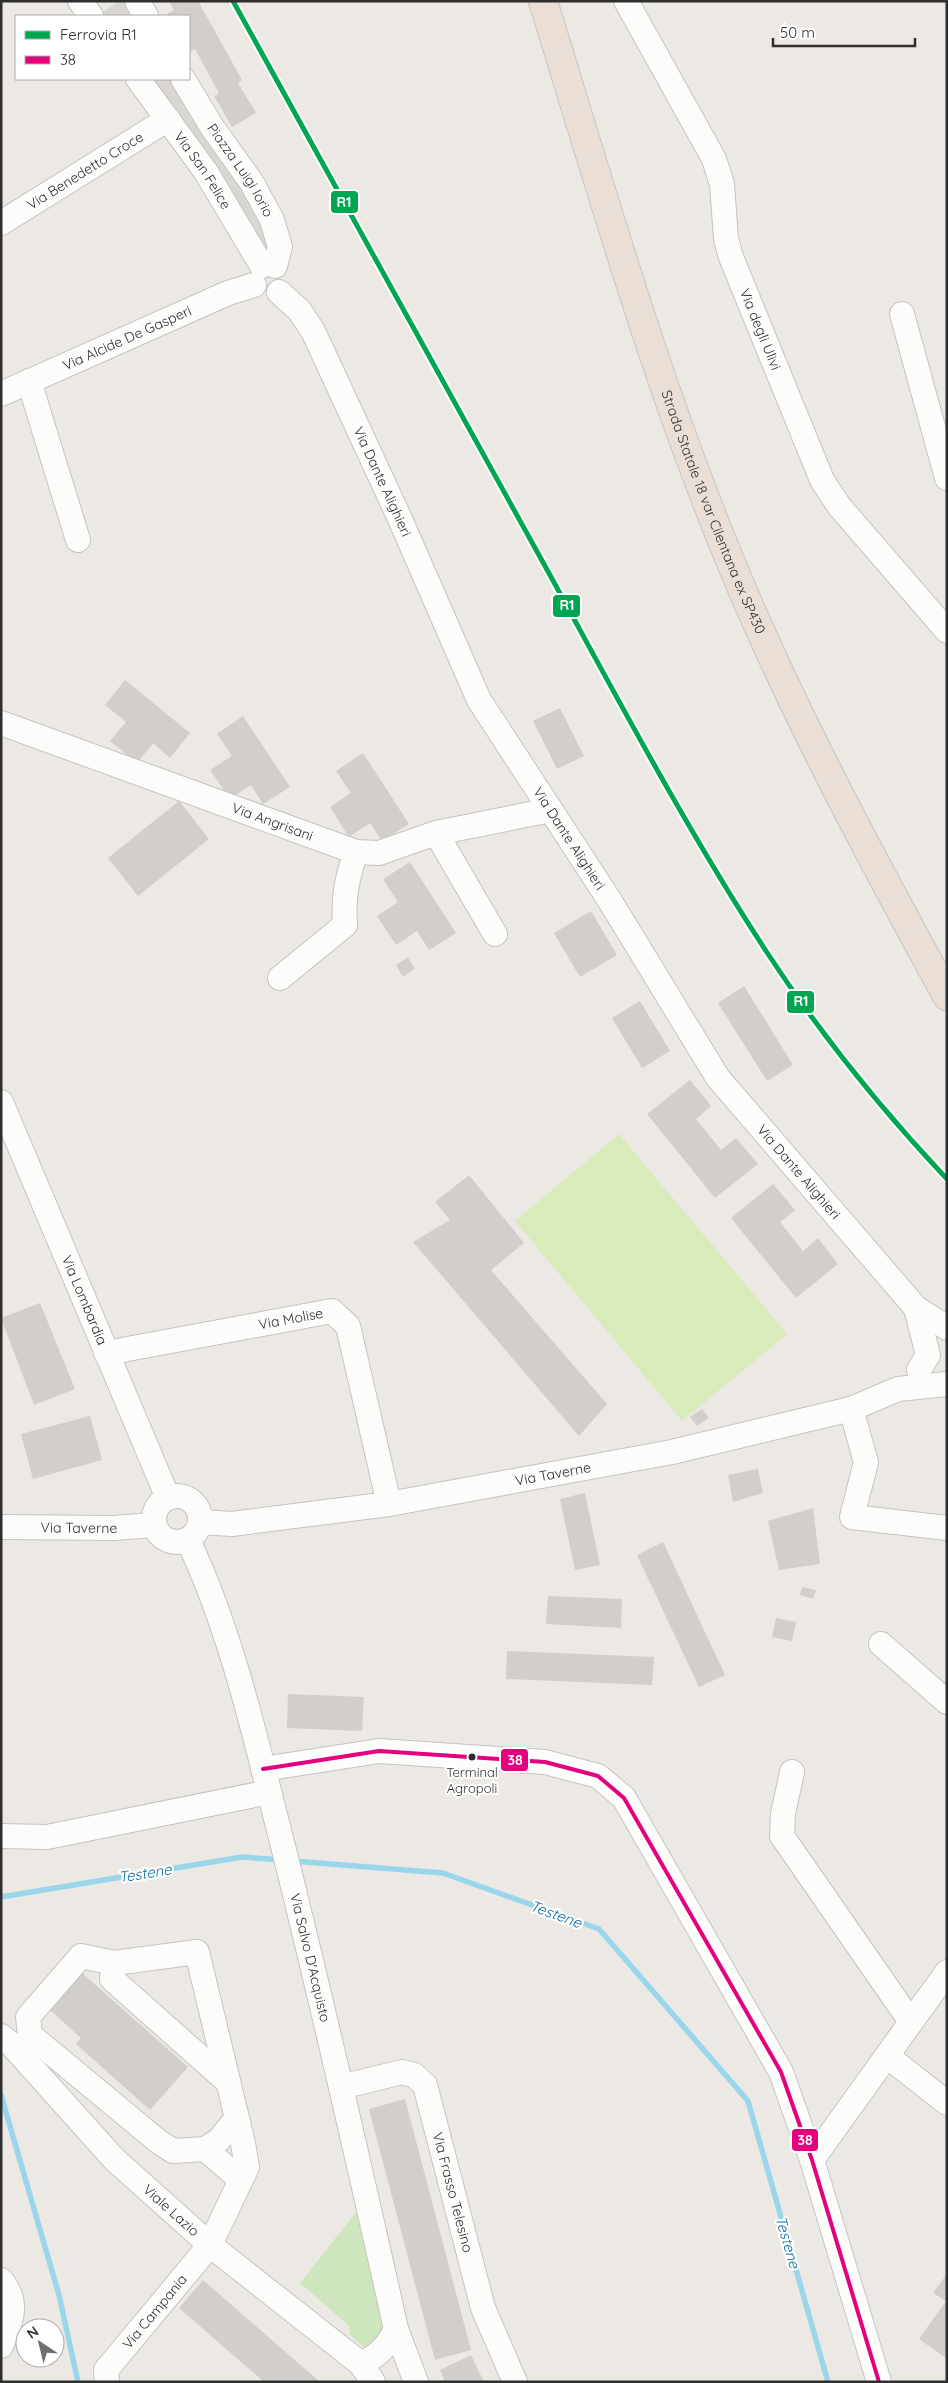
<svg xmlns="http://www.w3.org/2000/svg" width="948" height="2383" viewBox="0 0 948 2383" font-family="Quicksand,sans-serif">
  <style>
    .green { fill: #cee6be }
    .pitch { fill: #d9eabb }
    .plaza { fill: #dad6d2 }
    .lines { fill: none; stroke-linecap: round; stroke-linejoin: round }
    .stream { stroke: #99d6ec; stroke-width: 5.5 }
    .building { fill: #d1cecb }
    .minor-casing { stroke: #c5c4c5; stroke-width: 26 }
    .highway-casing { stroke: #c6c5c4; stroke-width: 30 }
    .minor { stroke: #fcfcfb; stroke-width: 24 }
    .highway { stroke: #eadfd6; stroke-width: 28 }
    .bus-1-casing { stroke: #fff; stroke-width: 8 }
    .bus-1 { stroke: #e5007d; stroke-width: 4 }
    .rail-1-casing { stroke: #fff; stroke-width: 9 }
    .rail-1 { stroke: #00a651; stroke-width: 5 }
    .bus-dot { fill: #2e2e2e; stroke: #fff; stroke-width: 2 }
    .labels { text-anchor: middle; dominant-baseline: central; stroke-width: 4.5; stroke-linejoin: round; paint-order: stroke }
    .bus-label { font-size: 13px; fill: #2e2e2e; stroke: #fff }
    .street-label { font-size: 14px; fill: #2e2e2e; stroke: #fff }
    .water-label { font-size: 15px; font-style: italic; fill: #0d6fa3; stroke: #fff }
    .line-badge { stroke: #fff; stroke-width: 2 }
    .badge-label { font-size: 14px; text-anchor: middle; font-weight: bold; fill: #fff }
  </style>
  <rect width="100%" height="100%" fill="#ece8e4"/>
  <polygon class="green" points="357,2211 388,2327 366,2349 350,2335 349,2326 300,2283"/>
  <polygon class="pitch" points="619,1134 787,1334 682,1421 515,1221"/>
  <g class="plaza">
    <polygon points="119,1 127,1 136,16 99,15"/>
    <polygon points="147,79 174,79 247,183 273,243 266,259"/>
  </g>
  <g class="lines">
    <g class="stream">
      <polyline points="293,1861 443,1873 599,1929 748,2101 828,2382"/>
      <polyline points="1,1897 242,1857 282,1860"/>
      <polyline points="1,2095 59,2295 78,2382"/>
    </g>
  </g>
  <g class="building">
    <polygon points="169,1 198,1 242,80 238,83 256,113 232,127 214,96 219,93 195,49 189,53 189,16 168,16 167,14 174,10"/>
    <polygon points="125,680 190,733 170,758 153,743 137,763 110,741 126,722 105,705"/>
    <polygon points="560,708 584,756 557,769 533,721"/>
    <polygon points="243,716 290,787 263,804 251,785 230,799 210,770 232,756 217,734"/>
    <polygon points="363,753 409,824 382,841 370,823 349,837 330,807 351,793 336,771"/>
    <polygon points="179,801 209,839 138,896 108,858"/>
    <polygon points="410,862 456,933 429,950 417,931 396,945 377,916 398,902 383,879"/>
    <polygon points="591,911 617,955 580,977 554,933"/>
    <polygon points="408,957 415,969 403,977 396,965"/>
    <polygon points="744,986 793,1065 767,1081 718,1003"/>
    <polygon points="640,1001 670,1051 642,1068 612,1018"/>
    <polygon points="690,1080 711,1106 696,1119 721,1150 736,1138 758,1164 715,1198 647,1114"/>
    <polygon points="469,1175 524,1243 491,1270 607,1404 579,1436 413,1242 450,1220 435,1202"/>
    <polygon points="773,1184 795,1210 780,1222 803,1251 818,1238 838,1264 796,1298 731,1218"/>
    <polygon points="40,1303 75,1389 34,1405 1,1318"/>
    <polygon points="702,1409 709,1418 697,1426 690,1417"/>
    <polygon points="90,1416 102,1460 33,1479 21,1434"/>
    <polygon points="758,1469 763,1493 733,1502 728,1475"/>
    <polygon points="585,1493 600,1565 575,1570 560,1499"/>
    <polygon points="813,1508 820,1564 779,1570 768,1521"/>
    <polygon points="663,1542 725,1675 699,1687 637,1555"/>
    <polygon points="802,1587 816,1590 813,1599 800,1595"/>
    <polygon points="548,1596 622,1599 621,1628 546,1624"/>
    <polygon points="776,1618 796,1622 792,1641 772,1637"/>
    <polygon points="507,1651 654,1657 652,1685 506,1679"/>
    <polygon points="288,1694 364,1697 362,1731 287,1728"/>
    <polygon points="82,1973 188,2067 150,2110 76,2044 81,2038 49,2009"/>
    <polygon points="405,2099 471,2350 435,2360 369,2109"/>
    <polygon points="947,2274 947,2359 919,2339 946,2301 933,2293"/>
    <polygon points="203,2280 320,2382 264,2382 179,2308"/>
    <polygon points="471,2355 484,2382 445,2382 440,2370"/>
  </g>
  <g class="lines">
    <defs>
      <g id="minor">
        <polyline points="80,1 91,16"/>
        <polyline points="137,1 146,16"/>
        <path id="s1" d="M626 1 714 159 722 184 726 239 731 257 822 480 839 506 947 631"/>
        <path id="s2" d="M138 79 206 172 262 266"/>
        <path id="s3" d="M183 79 212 127 252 183 272 220 280 247 275 266"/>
        <path id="s4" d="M1 223 168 119"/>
        <path id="s5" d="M279 292 299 310 313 331 400 519 479 700 610 901 718 1078 916 1308 947 1328"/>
        <polyline points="902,314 947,478"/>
        <polyline points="29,381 78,540"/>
        <path id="s6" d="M1 394 228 293 254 285"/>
        <path id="s7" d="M1 723 356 852 379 853 436 833 551 810"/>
        <polyline points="436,833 495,934"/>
        <path d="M280 978 345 925C343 898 347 877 356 852"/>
        <path id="s8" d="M1 1102 168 1498"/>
        <polyline points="916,1308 928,1355 919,1370"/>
        <path id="s9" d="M106 1353 332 1311 348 1326 389 1504"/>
        <polyline points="851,1409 866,1462 852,1517 947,1528"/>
        <circle cx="177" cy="1519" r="23"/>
        <path id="s10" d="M201 1522 232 1524 389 1504 672 1452 851 1409 898 1389 947 1384"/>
        <path id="s11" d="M1 1527 113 1528 154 1525"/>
        <path id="s12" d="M188 1540C234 1638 256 1742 283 1846 323 2006 360 2168 396 2329L416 2382"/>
        <polyline points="881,1644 947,1702"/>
        <polyline points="263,1769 379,1751 545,1762 598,1776 624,1798 781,2072 812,2160 879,2382"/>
        <polyline points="792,1772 783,1814 782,1836 911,2022"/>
        <polyline points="1,1836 47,1837 269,1792"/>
        <polyline points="114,1963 112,1979 228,2082"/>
        <path id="s13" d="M1 2036 10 2043 114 2159 210 2245 361 2364 373 2382"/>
        <polyline points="887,2056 947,2103"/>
        <path id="s14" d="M341 2087 402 2072 414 2075 425 2085 483 2308 515 2382"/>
        <polyline points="205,2149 241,2180"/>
        <polyline points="812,2160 947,1972"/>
        <path d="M1 2280C20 2303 11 2321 1 2346"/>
        <path d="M361 2364C379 2355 387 2347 396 2329"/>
        <path id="s15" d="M107 2382 106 2370 210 2245 247 2167 243 2143 197 1952 114 1963 81 1956 28 2017 30 2035 159 2142 173 2151 205 2149 219 2140 237 2118"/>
      </g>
      <g id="highway">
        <path id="s16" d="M543 1C602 192 657 386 734 570 795 716 871 857 947 996"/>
      </g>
    </defs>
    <use href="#minor" class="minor-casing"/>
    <use href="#highway" class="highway-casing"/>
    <use href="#minor" class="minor"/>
    <use href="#highway" class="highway"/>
    <defs>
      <polyline id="bus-1" points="263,1769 379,1751 545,1762 598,1776 624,1798 781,2072 812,2160 879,2382"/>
    </defs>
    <use href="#bus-1" class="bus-1-casing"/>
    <use href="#bus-1" class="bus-1"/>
    <defs>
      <path id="rail-1" d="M233 1C337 189 441 377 545 566 616 695 685 827 766 951 819 1032 880 1108 947 1179"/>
    </defs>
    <use href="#rail-1" class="rail-1-casing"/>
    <use href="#rail-1" class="rail-1"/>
  </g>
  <circle class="bus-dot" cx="472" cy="1757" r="4.5"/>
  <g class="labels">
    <g class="bus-label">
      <text x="472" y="1772">Terminal<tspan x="472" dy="16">Agropoli</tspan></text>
    </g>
    <g class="street-label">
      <text stroke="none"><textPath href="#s2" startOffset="112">Via San Felice</textPath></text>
      <text stroke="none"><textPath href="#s3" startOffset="108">Piazza Luigi Iorio</textPath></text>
      <text stroke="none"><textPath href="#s4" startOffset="99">Via Benedetto Croce</textPath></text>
      <text stroke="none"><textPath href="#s1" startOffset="359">Via degli Ulivi</textPath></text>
      <text stroke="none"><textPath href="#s6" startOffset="138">Via Alcide De Gasperi</textPath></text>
      <text stroke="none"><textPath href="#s5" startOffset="218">Via Dante Alighieri</textPath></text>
      <text stroke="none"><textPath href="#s16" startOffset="539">Strada Statale 18 var Cilentana ex SP430</textPath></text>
      <text stroke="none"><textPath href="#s7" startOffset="289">Via Angrisani</textPath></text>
      <text stroke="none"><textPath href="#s5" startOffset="622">Via Dante Alighieri</textPath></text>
      <text stroke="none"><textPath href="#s5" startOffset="1028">Via Dante Alighieri</textPath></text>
      <text stroke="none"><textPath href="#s8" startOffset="215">Via Lombardia</textPath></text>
      <text stroke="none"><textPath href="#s9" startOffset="188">Via Molise</textPath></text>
      <text stroke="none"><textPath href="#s10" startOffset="356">Via Taverne</textPath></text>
      <text stroke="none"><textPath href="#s11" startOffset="78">Via Taverne</textPath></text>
      <text stroke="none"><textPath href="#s12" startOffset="436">Via Salvo D'Acquisto</textPath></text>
      <text stroke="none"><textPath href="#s14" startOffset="201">Via Frasso Telesino</textPath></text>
      <text stroke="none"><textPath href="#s13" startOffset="244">Viale Lazio</textPath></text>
      <text stroke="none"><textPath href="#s15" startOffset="88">Via Campania</textPath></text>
    </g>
    <g class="water-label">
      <text transform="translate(145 1873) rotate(-9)">Testene</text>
      <text transform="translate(556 1914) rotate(20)">Testene</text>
      <text transform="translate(788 2242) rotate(74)">Testene</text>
    </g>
  </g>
  <g class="line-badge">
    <rect x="330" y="190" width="29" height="24" rx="5" fill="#00a651"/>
    <rect x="552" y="594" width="29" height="24" rx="5" fill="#00a651"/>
    <rect x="786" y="990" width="29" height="24" rx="5" fill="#00a651"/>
    <rect x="500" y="1748" width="29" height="24" rx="5" fill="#e5007d"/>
    <rect x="791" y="2128" width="28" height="24" rx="5" fill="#e5007d"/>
  </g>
  <g class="badge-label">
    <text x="344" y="207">R1</text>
    <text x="567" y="610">R1</text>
    <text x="801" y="1006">R1</text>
    <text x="515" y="1765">38</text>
    <text x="805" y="2145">38</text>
  </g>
  <rect width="948" height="2383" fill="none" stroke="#2e2e2e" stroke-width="5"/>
  <rect x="15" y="15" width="175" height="65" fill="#ffffff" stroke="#ababab"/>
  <rect x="25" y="31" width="25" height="8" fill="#00a651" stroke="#ababab"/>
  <text x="60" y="40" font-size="15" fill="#2e2e2e">Ferrovia R1</text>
  <rect x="25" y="56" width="25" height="8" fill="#e5007d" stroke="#ababab"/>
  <text x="60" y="65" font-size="15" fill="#2e2e2e">38</text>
  <g transform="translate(40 2343) rotate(325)"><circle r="24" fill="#ffffff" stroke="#ababab"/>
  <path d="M0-4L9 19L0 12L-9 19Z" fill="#706f6e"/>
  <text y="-8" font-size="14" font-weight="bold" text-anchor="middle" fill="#2e2e2e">N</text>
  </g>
  <path d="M773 38v8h142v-8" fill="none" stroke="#2e2e2e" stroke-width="2.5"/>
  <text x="780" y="38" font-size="15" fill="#2e2e2e" stroke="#ffffff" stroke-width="4" paint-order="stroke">50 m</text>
</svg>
